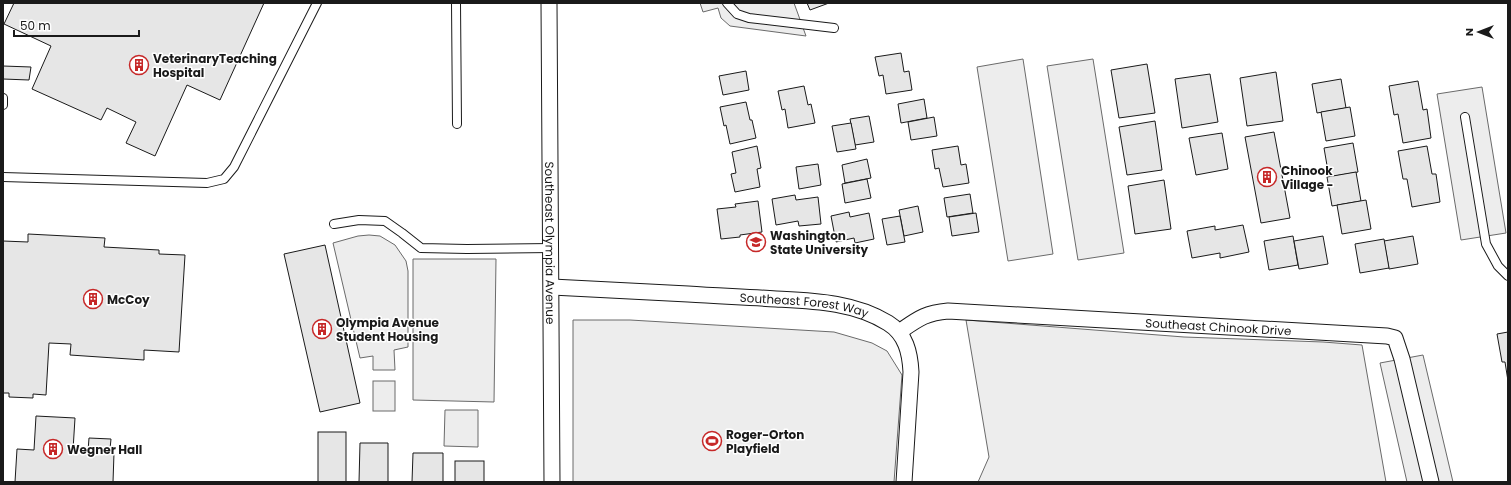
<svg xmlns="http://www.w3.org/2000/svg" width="1511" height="485" viewBox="0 0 1511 485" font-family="Poppins,sans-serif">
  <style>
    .built { fill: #ededed; stroke: #6a6a6a }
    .building { fill: #e6e6e6; stroke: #1a1a1a }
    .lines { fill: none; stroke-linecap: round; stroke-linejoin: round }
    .lane-casing { stroke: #1a1a1a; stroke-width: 10 }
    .street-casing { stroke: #1a1a1a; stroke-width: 17 }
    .lane { stroke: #fff; stroke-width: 8 }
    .street { stroke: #fff; stroke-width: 15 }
    .labels { text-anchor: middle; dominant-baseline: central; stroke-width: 3; stroke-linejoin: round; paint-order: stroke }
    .poi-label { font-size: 12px; font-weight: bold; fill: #1a1a1a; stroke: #fff; text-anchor: start }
    .street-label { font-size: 12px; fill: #1a1a1a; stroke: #fff }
  </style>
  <rect width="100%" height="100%" fill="#fff"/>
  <g class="built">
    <polygon points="700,3 794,3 806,36 730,26 721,18 718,8 703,12"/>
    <polygon points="1023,59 1053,254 1008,261 977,67"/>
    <polygon points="1093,59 1124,253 1078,260 1047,66"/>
    <polygon points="1482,87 1506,233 1461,240 1437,94"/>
    <polygon points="369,235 380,236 395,245 406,261 408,271 408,347 394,350 395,370 373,370 373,356 360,358 333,243 358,236"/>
    <polygon points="413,259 496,259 494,402 413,400"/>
    <polygon points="573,320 630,320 834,332 872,343 887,351 902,375 894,482 573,482"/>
    <polygon points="966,320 1184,337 1323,342 1362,345 1386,482 978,482 989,457"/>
    <polygon points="1423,355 1453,482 1407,482 1380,363"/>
    <rect x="373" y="381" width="22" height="30"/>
    <polygon points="445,410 478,410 478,447 444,446"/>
  </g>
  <g class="building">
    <polygon points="14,3 264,3 220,100 187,85 155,156 126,143 136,122 107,108 101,120 32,89 51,46 4,24"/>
    <polygon points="807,3 829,3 810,10"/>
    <polygon points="901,53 904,72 909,71 912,90 886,94 883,75 879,76 875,57"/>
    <polygon points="1147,64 1155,113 1119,118 1111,70"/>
    <polygon points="3,66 31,67 29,80 3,79"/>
    <polygon points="746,71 749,90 723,95 719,76"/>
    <polygon points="1276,72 1283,121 1247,126 1240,78"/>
    <polygon points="1210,74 1218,122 1182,128 1175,79"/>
    <polygon points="1341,79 1346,108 1317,113 1312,84"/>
    <polygon points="1418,81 1423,110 1427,109 1431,138 1403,143 1398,114 1394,115 1389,86"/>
    <polygon points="804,86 808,105 811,104 815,123 788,128 785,109 782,110 778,91"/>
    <polygon points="924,99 927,118 901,123 898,104"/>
    <polygon points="746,102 750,120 752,120 756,138 730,144 726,125 724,126 720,107"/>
    <polygon points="1350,107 1355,136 1326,141 1321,112"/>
    <polygon points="869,116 874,142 855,145 850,119"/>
    <polygon points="934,117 937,136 911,140 908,122"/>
    <polygon points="1155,121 1162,170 1127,175 1119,127"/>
    <polygon points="851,123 856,149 837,152 832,126"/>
    <polygon points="1274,132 1290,218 1261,223 1245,137"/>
    <polygon points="1222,133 1228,169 1196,175 1189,138"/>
    <polygon points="1353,143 1358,172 1329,177 1324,148"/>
    <polygon points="757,146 761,168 757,169 760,187 735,192 731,174 736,173 732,152"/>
    <polygon points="958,146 961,165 966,164 969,183 943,187 939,168 935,169 932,150"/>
    <polygon points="1427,146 1432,174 1436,174 1440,202 1412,207 1407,179 1403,179 1398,151"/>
    <polygon points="867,159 871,178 845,183 842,165"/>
    <polygon points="818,164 821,185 799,189 796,167"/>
    <polygon points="1356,172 1361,201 1332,206 1327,177"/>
    <polygon points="867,179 871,198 845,203 842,184"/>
    <polygon points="1164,180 1171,229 1135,234 1128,186"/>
    <polygon points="970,194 973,213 947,217 944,198"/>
    <polygon points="795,195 796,200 818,197 821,224 799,226 798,221 776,225 772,199"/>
    <polygon points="1366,200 1371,229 1342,234 1337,205"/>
    <polygon points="758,201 762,232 740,235 740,237 721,239 717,209 736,207 735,204"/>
    <polygon points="918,206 923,232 904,236 899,210"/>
    <polygon points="849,212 850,217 869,213 874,239 855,243 854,238 836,242 831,216"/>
    <polygon points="976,213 979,232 952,236 949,217"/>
    <polygon points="900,216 905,242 887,245 882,219"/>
    <polygon points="1243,225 1249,252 1220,258 1220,253 1192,258 1187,231 1215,226 1215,230"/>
    <polygon points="28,234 105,238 104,247 159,250 159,254 185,255 179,352 144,350 144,360 70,355 71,344 49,343 46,395 33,394 33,398 9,397 9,393 3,393 3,241 28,242"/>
    <polygon points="1293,236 1298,265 1269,270 1264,241"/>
    <polygon points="1323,236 1328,264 1299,269 1294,241"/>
    <polygon points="1413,236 1418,264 1389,269 1384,241"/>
    <polygon points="1384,239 1389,268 1360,273 1355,244"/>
    <polygon points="325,245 360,403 320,412 284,254"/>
    <polygon points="1508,332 1508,381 1505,362 1502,362 1497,334"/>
    <polygon points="36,416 75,418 73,450 88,451 89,438 111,439 110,449 100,449 100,453 114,453 113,482 15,482 17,449 34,450"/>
    <rect x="318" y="432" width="28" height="50"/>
    <polygon points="360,443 388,443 388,482 359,482"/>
    <polygon points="413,453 443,453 443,482 412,482"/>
    <rect x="455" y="461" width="29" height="21"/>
  </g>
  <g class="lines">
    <defs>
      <g id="lane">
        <polyline points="456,3 457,124"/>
        <polyline points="727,3 737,14 749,18 834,28"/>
        <polyline points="3,105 3,98"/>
        <polyline points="1465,117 1486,244 1498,266 1508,276"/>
        <polyline points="3,177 207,183 224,179 234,167 317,3"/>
        <polyline points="334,224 359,220 385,221 402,233 421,248 467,249 552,248"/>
      </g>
      <g id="street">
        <path id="s1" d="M549 3 552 482"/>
        <path id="s2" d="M552 287C597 289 643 292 688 294 717 296 747 297 776 299 814 301 854 302 888 323 906 334 910 353 911 372L904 482"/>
        <path id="s3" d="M899 332C918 319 925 313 948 311L1387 336 1395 338 1402 359 1431 482"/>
      </g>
    </defs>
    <use href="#lane" class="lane-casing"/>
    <use href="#street" class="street-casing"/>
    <use href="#lane" class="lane"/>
    <use href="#street" class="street"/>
  </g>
  <defs>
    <symbol id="building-ring" viewBox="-11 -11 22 22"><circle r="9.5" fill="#fff" stroke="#c62828" stroke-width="1.5"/><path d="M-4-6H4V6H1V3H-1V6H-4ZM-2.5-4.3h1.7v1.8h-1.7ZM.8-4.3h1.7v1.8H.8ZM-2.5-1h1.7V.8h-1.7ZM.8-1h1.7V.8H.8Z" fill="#c62828"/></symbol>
    <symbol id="university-ring" viewBox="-11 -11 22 22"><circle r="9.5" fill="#fff" stroke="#c62828" stroke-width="1.5"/><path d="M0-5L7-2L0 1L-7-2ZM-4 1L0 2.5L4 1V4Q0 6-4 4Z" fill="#c62828"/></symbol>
    <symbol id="stadium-ring" viewBox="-11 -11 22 22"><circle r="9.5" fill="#fff" stroke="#c62828" stroke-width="1.5"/><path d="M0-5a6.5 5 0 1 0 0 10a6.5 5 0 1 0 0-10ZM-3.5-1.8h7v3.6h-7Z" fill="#c62828"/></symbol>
  </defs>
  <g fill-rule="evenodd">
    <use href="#building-ring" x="128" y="54" width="22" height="22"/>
    <use href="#building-ring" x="1256" y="166" width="22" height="22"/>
    <use href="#university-ring" x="745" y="231" width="22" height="22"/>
    <use href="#building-ring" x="82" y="288" width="22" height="22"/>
    <use href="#building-ring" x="311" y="318" width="22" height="22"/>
    <use href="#stadium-ring" x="701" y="430" width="22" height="22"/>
    <use href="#building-ring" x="42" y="438" width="22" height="22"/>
  </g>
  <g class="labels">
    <g class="poi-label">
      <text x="153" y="58">VeterinaryTeaching<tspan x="153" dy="14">Hospital</tspan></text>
      <text x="1281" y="170">Chinook<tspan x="1281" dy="14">Village -</tspan></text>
      <text x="770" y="235">Washington<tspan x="770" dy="14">State University</tspan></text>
      <text x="107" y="299">McCoy</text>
      <text x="336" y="322">Olympia Avenue<tspan x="336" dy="14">Student Housing</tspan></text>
      <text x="726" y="434">Roger-Orton<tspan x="726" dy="14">Playfield</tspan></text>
      <text x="67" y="449">Wegner Hall</text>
    </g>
    <g class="street-label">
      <text stroke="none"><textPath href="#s1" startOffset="240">Southeast Olympia Avenue</textPath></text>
      <text stroke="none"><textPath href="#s2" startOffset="253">Southeast Forest Way</textPath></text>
      <text stroke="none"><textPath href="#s3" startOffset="325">Southeast Chinook Drive</textPath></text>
    </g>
  </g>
  <rect width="1511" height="485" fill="none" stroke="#1a1a1a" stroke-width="8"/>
  <g transform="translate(1479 32) rotate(270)" stroke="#ffffff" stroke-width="3" paint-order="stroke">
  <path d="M0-3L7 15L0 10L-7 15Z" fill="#1a1a1a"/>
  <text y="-6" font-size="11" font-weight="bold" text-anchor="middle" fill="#1a1a1a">N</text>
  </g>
  <path d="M14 30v6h125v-6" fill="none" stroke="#1a1a1a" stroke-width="2"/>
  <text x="20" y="30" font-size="12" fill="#1a1a1a" stroke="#ffffff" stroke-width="3" paint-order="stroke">50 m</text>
</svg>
